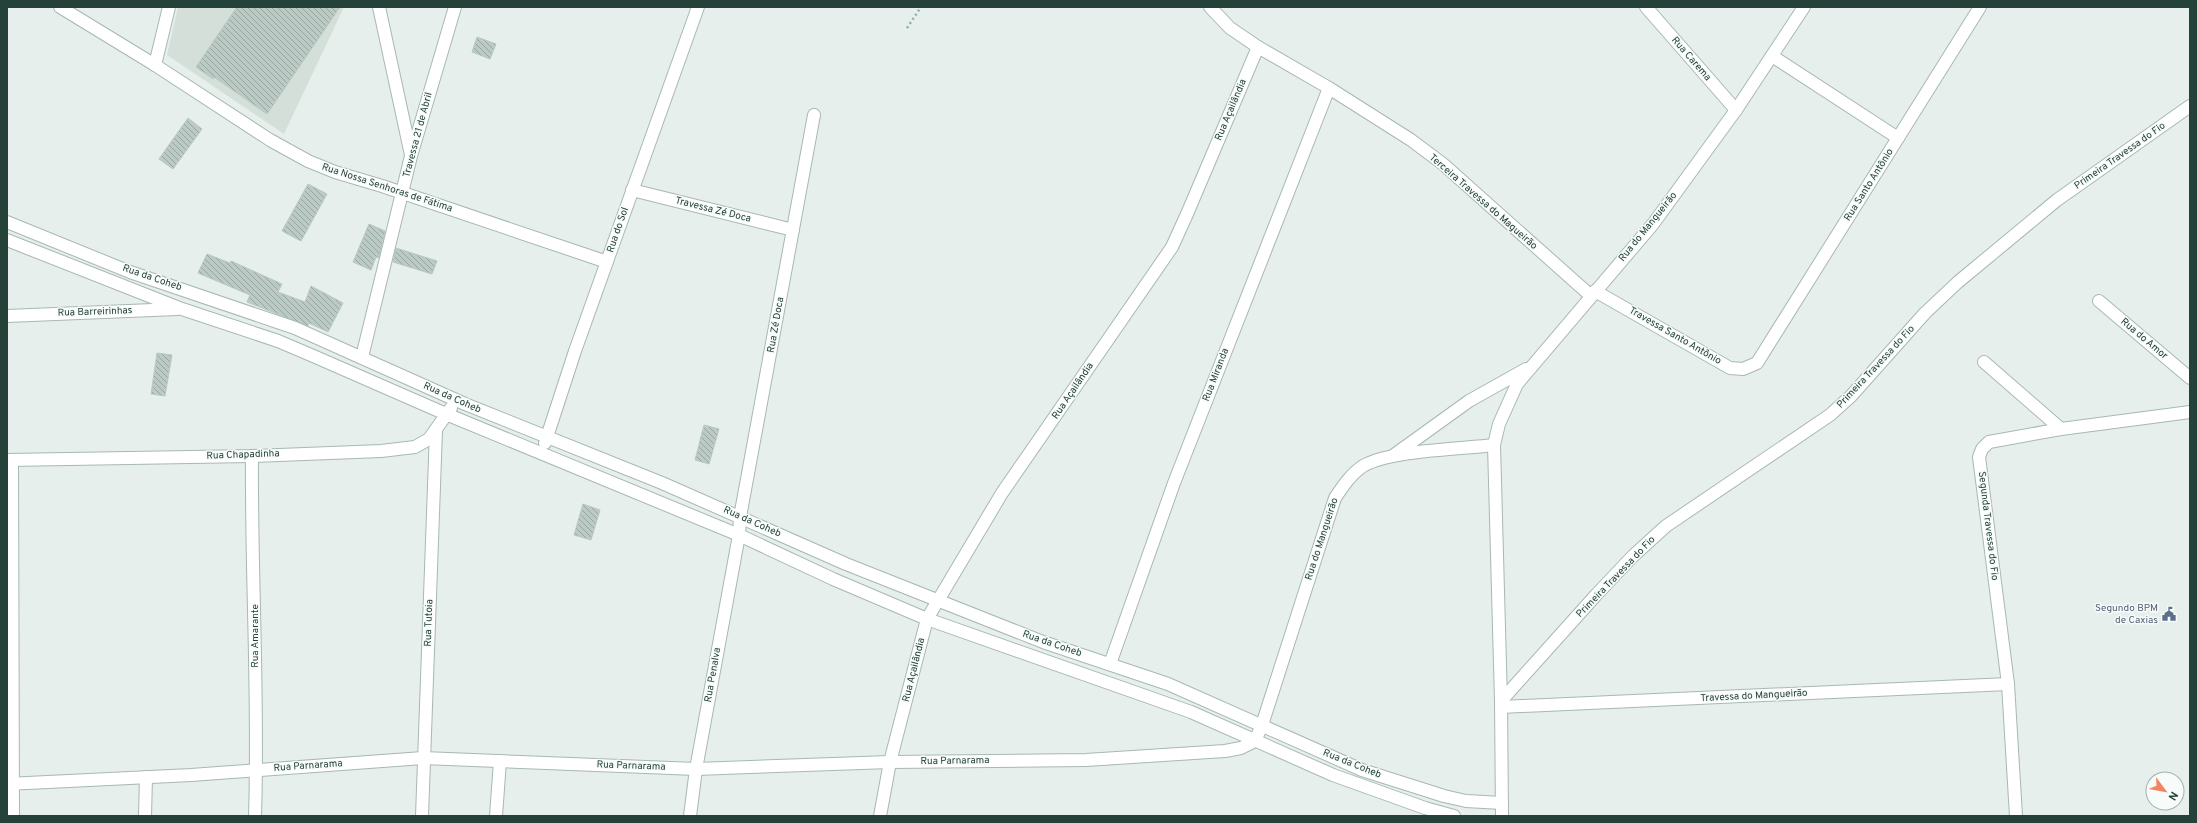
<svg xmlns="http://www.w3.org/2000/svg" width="2197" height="823" viewBox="0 0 2197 823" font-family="Overpass,sans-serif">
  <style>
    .built { fill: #d4dfda }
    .building { fill: url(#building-back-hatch); stroke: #b8c9c2 }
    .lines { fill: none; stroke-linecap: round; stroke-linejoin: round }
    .minor-casing { stroke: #a8b8b2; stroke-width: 14 }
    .path { stroke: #86b3a5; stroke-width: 2.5; stroke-dasharray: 2 3; stroke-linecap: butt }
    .minor { stroke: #fff; stroke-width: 12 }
    .labels { text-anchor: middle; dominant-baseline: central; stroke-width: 3; stroke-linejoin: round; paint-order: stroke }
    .street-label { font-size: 10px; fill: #24423a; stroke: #f7fbf9 }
    .service-label { font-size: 10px; fill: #4e5e75; stroke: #f7fbf9; text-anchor: end }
  </style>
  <defs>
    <pattern id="building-back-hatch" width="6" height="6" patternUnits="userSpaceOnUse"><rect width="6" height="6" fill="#bbcac4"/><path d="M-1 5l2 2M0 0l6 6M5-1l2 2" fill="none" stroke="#98a6a0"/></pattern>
  </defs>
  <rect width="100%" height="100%" fill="#e6efeb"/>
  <polygon class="built" points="178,7 344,7 284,134 167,55"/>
  <g class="building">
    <polygon points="237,7 340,7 267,114 214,77 213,79 196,67"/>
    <polygon points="477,37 496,44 490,59 472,52"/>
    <polygon points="188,118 202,129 173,169 159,159"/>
    <polygon points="308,184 327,194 301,241 282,231"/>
    <polygon points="369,224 385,231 379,258 376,257 371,270 353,262"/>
    <polygon points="396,248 437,261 432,274 393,262"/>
    <polygon points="207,254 230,263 231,261 282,284 278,292 305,302 311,286 343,303 328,332 309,323 308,326 247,302 250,295 198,273"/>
    <polygon points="157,353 172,355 165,396 151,394"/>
    <polygon points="704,425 719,429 709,464 695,460"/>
    <polygon points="583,504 600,510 591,540 574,535"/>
  </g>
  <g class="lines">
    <defs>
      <g id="minor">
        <polyline points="60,7 155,65 270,140 308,161 335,172 382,186 607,262"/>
        <polyline points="379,7 411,155"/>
        <polyline points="1210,7 1230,28 1258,47"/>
        <polyline points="1646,7 1736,110"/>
        <polyline points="1772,56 1898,138"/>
        <polyline points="155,65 169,7"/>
        <polyline points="632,190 793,230"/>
        <polyline points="7,222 130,272 295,328 465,404 662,483 846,564 1043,642 1168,684 1362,770 1444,796 1466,801 1502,803"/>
        <polyline points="7,240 182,309 278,341 311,355 446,414 739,535 833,579 927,619 1191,712 1333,775 1425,808 1454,816"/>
        <polyline points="1595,291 1730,368 1743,369 1757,363 1980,7"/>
        <polyline points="2099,301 2190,378"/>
        <polyline points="7,316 177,309"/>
        <polyline points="362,357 411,156 455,7"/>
        <polyline points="1984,362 2061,429"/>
        <polyline points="545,443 575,351 698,7"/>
        <polyline points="1494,445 1501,701 1502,816"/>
        <polyline points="1394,455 1469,401 1526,369"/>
        <path d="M252 456C251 576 259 696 255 816"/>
        <polyline points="7,460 252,456 381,451 415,447 429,439 451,408"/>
        <polyline points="12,460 13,816"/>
        <polyline points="1110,664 1174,483 1329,88"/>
        <polyline points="1501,701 1596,595 1633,556 1666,526 1830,415 1851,396 1925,313 1958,282 2057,200 2190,106"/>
        <polyline points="1501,707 2008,684"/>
        <path d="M7 784 191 775 423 758 696 769 890 762 1086 760 1225 751 1241 748 1255 741 1262 725 1335 498C1343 486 1351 474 1363 466 1390 450 1461 449 1494 445L1499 424 1517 384 1653 224 1736 110 1804 7"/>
        <polyline points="145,816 146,777"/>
        <polyline points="422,816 436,431"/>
        <polyline points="496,816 500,761"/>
        <polyline points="690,816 696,769 739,535 740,517 814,115"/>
        <polyline points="880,816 890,762 927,619 1002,493 1172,247 1187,214 1258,47 1329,88 1411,140 1443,164 1591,296"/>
        <polyline points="2016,816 2008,684 1979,457 1982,449 1989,442 2061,429 2190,412"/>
      </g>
    </defs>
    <use href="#minor" class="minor-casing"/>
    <polyline class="path" points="907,28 921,7"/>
    <use href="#minor" class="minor"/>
  </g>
  <defs>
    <symbol id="civic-bare" viewBox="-9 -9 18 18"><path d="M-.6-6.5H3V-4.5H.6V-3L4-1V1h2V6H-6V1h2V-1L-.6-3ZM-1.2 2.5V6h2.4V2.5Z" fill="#5c6f8a" stroke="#f7fbf9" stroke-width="2.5" paint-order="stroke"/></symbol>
  </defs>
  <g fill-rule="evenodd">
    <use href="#civic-bare" x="2159" y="604" width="20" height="20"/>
  </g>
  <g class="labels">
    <g class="street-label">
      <text transform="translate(1691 59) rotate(49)">Rua Carema</text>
      <text transform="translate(1231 110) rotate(-67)">Rua Açailândia</text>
      <text transform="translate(418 135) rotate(-75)">Travessa 21 de Abril</text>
      <text transform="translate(2120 156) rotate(-35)">Primeira Travessa do Fio</text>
      <text transform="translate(1869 185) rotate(-58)">Rua Santo Antônio</text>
      <text transform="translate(387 188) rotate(18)">Rua Nossa Senhoras de Fátima</text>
      <text transform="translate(1483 202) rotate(41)">Terceira Travessa do Magueirão</text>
      <text transform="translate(713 210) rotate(14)">Travessa Zé Doca</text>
      <text transform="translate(1648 227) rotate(-51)">Rua do Mangueirão</text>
      <text transform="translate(618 230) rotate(-71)">Rua do Sol</text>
      <text transform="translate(152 278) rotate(19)">Rua da Coheb</text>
      <text transform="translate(95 312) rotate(-2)">Rua Barreirinhas</text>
      <text transform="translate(776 325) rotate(-80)">Rua Zé Doca</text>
      <text transform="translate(1675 336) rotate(30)">Travessa Santo Antônio</text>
      <text transform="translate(2144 339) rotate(40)">Rua do Amor</text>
      <text transform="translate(1876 367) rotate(-47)">Primeira Travessa do Fio</text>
      <text transform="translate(1216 375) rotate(-69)">Rua Miranda</text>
      <text transform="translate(1073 391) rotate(-56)">Rua Açailândia</text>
      <text transform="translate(452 398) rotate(24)">Rua da Coheb</text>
      <text transform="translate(243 455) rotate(-2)">Rua Chapadinha</text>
      <text transform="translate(752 522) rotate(24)">Rua da Coheb</text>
      <text transform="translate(1988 526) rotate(83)">Segunda Travessa do Fio</text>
      <text transform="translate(1322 539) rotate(-72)">Rua do Mangueirão</text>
      <text transform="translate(1616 577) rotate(-46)">Primeira Travessa do Fio</text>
      <text transform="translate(429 623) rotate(-88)">Rua Tutoia</text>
      <text transform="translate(255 636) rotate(-90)">Rua Amarante</text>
      <text transform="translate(1052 644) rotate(19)">Rua da Coheb</text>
      <text transform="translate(914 670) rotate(-76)">Rua Açailândia</text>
      <text transform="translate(713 675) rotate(-80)">Rua Penalva</text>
      <text transform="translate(1754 696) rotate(-3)">Travessa do Mangueirão</text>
      <text transform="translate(955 761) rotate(-1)">Rua Parnarama</text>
      <text transform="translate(1352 764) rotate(22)">Rua da Coheb</text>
      <text transform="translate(308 766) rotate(-4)">Rua Parnarama</text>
      <text transform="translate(631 766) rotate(2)">Rua Parnarama</text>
    </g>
    <g class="service-label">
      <text x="2158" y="608">Segundo BPM<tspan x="2158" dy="12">de Caxias</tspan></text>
    </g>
  </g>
  <rect width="2197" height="823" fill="none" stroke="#24423a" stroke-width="16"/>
  <g transform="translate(2165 791) rotate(122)"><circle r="19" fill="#f7fbf9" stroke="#a3b1ad"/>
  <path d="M0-3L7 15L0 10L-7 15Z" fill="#f4845f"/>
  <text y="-6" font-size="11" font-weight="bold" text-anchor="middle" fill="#24423a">N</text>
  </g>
</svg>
